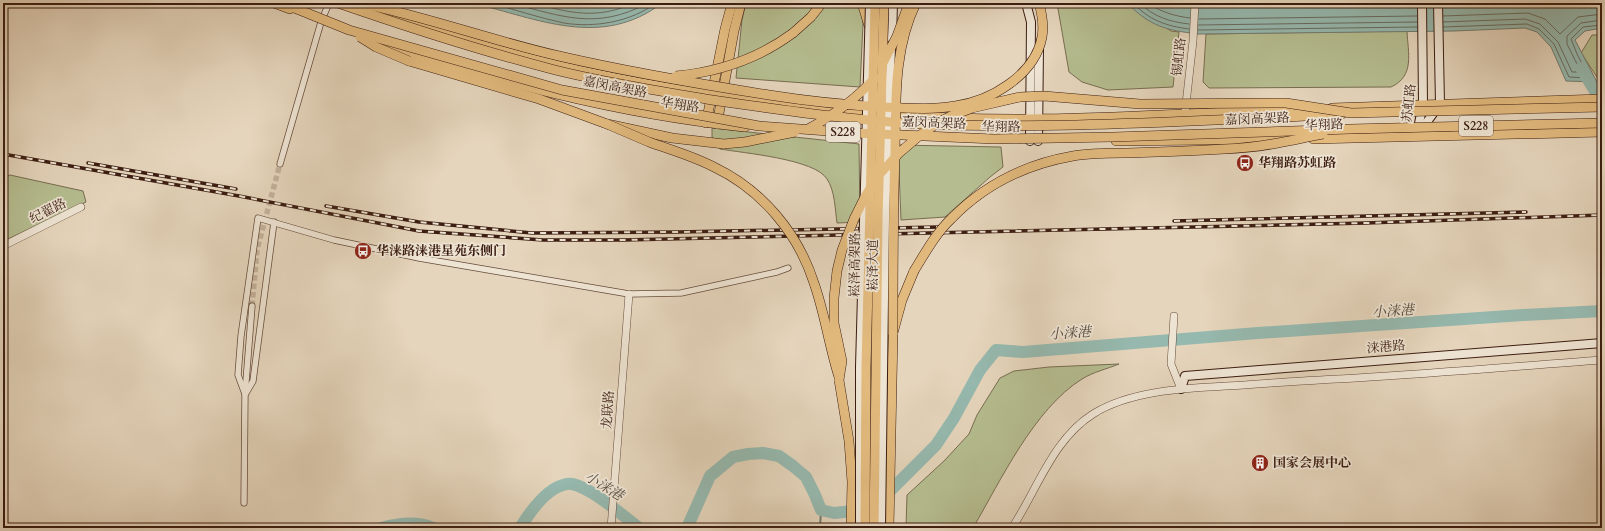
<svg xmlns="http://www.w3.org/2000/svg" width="1605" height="531" viewBox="0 0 1605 531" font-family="Cardo,'Noto Serif SC',serif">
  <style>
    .green { fill: #b5bd90; stroke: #786d50 }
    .water { fill: #96b9af; stroke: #727b70 }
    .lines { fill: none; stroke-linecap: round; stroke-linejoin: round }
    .shore { stroke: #696b60; stroke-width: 1 }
    .stream { stroke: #727b70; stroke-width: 2 }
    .river { stroke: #96b9af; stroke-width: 12 }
    .minor-tunnel { stroke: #c3b09a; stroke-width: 5.5; stroke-dasharray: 5.5 3; stroke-linecap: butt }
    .minor-casing { stroke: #664b3c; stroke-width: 7 }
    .tertiary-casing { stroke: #664b3c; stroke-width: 8 }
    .secondary-casing { stroke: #3c1d11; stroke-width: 10 }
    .primary-casing { stroke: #3c1d11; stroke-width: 10 }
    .trunk-casing { stroke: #3c1d11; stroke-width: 10 }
    .minor { stroke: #eee4d3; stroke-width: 5.5 }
    .tertiary { stroke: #eee4d3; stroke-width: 7 }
    .secondary { stroke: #eee4d3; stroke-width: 8 }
    .primary { stroke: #e2ba7e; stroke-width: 9 }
    .trunk { stroke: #e2ba7e; stroke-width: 9 }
    .rail-casing { stroke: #3c1d11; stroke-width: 3.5 }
    .rail { stroke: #eee4d3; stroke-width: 2; stroke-dasharray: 6; stroke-linecap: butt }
    .secondary-bridge-casing { stroke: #3c1d11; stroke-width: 10; stroke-linecap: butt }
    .trunk-bridge-casing { stroke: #3c1d11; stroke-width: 10; stroke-linecap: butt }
    .secondary-bridge { stroke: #eee4d3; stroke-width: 8 }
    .trunk-bridge { stroke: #e2ba7e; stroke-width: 9 }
    .labels { text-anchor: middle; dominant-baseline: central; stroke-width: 3.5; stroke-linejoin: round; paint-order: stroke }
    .shield { fill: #eee4d3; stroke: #71594b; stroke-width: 1 }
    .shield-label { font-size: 12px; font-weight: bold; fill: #3c1d11 }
    .street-label { font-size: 13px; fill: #3c1d11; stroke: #eee4d3 }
    .poi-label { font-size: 13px; font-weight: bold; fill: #3c1d11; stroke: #eee4d3; text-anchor: start }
    .water-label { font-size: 14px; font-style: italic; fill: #574c40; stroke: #eee4d3 }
  </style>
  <rect width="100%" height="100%" fill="#e5d5bc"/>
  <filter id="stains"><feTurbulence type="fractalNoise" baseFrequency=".005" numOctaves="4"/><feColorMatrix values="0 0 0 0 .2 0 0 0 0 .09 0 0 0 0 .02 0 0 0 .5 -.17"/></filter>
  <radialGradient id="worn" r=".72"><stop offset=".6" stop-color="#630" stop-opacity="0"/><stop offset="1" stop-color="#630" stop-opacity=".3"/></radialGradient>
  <g class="green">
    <polygon points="746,3 864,3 860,87 736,78 742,20"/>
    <polygon points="1057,3 1127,3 1171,31 1179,32 1173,87 1108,90 1082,82 1069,72"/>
    <path d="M1407 31C1408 53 1415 76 1391 87L1209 88 1203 82 1206 34Z"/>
    <polygon points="1592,35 1602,35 1602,77 1597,77 1581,53"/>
    <path d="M712 128 859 144 860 222 837 223C835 209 835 191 827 179 815 159 743 153 720 149L712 137Z"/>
    <polygon points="898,145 1001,147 1003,167 990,177 945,217 901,220"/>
    <polygon points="10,175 83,191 86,202 8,239 3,226 3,177"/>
    <path d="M1119 364C1107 369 1093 372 1082 379 1034 409 1001 480 973 528H906L907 495 944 461 969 434 977 415 1000 378 1014 371 1049 367Z"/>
  </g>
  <g class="water">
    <path d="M473 3H662C602 49 538 19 473 3Z"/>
    <path d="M1127 3H1602V28L1585 31 1575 40 1597 82 1566 81 1551 47 1537 32 1525 28 1454 31 1198 34C1166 30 1151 27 1127 3Z"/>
  </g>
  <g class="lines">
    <g class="shore">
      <path d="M489 3C514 9 539 18 564 23 594 28 631 22 656 3"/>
      <path d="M510 3C562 16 596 31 648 3"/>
      <path d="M533 3C570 13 597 20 634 3"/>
      <path d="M1133 3C1149 20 1166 26 1189 29"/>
      <path d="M1140 3C1153 17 1171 22 1189 24"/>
      <path d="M1148 3C1161 12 1174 16 1190 18"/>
      <polyline points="1443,16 1528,13 1545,19 1560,34 1578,17 1602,14"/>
      <polyline points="1199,19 1417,16"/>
      <polyline points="1443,22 1525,19 1540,24 1558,42 1572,72 1578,72 1580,70 1567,44 1567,36 1581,23 1602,20"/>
      <polyline points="1198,25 1417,22"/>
      <polyline points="1443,27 1527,24 1539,29 1554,44 1569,77 1587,78 1588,75 1577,54 1571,39 1583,27 1602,25"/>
      <polyline points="1198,30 1417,27"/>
    </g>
    <polyline class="stream" points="820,528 821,510"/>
    <g class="river">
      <polyline points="1581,68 1602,103"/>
      <polyline points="883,498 936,445 954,418 980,370 996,350 1023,352 1258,333 1523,315 1602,311"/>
      <path d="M381 528C396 524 418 521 433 528"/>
      <path d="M520 528C528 515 541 497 554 489 558 486 568 483 572 484 592 488 622 515 639 528"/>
      <polyline points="687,528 710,476 733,457 748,454 763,453 779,456 793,466 806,477 815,495 821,510 834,513 863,510"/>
    </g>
    <polyline class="minor-tunnel" points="252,306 257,250 280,164"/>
    <defs>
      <g id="minor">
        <polyline points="280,164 321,22 329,3"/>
        <polyline points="246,393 253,381 274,222"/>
        <polyline points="245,394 238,375 241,336 258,218 334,240 419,258 629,294 681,293 777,272 788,268"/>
        <polyline points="244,503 245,394 252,306"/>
      </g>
      <g id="tertiary">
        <polyline points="1185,113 1193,41 1195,3"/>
        <polyline points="3,246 81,207"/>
        <polyline points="1174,316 1171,364 1181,389"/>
        <polyline points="611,528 629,294"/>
        <path d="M1012 528C1037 490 1053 439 1093 414 1134 388 1197 388 1244 385 1281 382 1318 380 1356 378 1438 373 1520 366 1602 360"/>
      </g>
      <g id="secondary">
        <polyline points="1026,3 1031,22 1030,141"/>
        <polyline points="892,39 893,3"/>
        <polyline points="1421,130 1440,104 1438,3"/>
        <polyline points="1417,133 1423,104 1422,3"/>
        <polyline points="1038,141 1039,47"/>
        <polyline points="1181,389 1185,376 1602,343"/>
      </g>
      <g id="primary">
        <polyline points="274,3 290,9"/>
        <polyline points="862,3 869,26"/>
        <path d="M381 11C491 53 607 80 723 96 773 104 824 108 874 112"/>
        <path d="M369 40C491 80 617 114 745 127"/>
        <polyline points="1332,108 1602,99"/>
        <path d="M889 114C1028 126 1168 113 1307 109"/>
        <polyline points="706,123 725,29 732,3"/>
        <polyline points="717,124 734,31 741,3"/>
        <polyline points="1313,139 1602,132"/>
        <polyline points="1116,141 1283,139"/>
      </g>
      <g id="trunk">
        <polyline points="282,3 297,9"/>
        <polyline points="793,33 811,17 822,3"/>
        <polyline points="409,61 539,99 607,124 672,138 724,144"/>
        <polyline points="1287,117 1342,114"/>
        <polyline points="839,380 849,441 852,482 851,528"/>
        <polyline points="889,528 893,333 902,300 914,271"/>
      </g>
    </defs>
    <use href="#minor" class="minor-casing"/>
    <use href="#tertiary" class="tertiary-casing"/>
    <use href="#secondary" class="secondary-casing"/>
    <use href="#primary" class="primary-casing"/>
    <use href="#trunk" class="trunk-casing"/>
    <use href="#minor" class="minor"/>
    <use href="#tertiary" class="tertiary"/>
    <use href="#secondary" class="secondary"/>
    <use href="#primary" class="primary"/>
    <use href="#trunk" class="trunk"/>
    <defs>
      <g id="rail">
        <polyline points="3,154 239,196 419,231 543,240 624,240 1366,223 1602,215"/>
        <polyline points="88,163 236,189"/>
        <polyline points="326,206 419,222 532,233 678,232 940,227"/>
        <polyline points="1174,221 1526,212"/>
      </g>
    </defs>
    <use href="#rail" class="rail-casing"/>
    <use href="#rail" class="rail"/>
    <defs>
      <g id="secondary-bridge">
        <polyline points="860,528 860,367 870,3"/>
        <polyline points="881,528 885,220 891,47"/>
      </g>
      <g id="trunk-bridge">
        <path d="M338 3C410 28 482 51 555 70 607 83 660 91 712 100 781 110 850 120 919 124 1041 129 1164 122 1287 117"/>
        <path d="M360 3C428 17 493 41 559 56 628 72 699 84 769 95 807 101 845 105 883 107 907 108 931 110 955 106 991 101 1035 75 1042 37 1044 26 1042 14 1039 3"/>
        <polyline points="297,9 349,30 562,90 759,126 856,133 994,139 1113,137 1350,129 1602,123"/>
        <polyline points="360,37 376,47 409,61"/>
        <polyline points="883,63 897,36 909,3"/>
        <path d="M676 76C719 72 758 59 793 33"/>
        <path d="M607 124C621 130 635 136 649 142 671 150 693 156 714 167 762 190 798 233 814 283 825 314 829 346 839 377"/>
        <path d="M808 129C834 115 855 100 875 78"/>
        <polyline points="724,144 745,142 795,132"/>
        <path d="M914 271C925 253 936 233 951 219 984 185 1027 164 1073 156 1089 153 1107 153 1124 153 1157 152 1191 151 1224 149 1258 148 1290 141 1323 134"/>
        <path d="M893 333C893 273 893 214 895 154 896 103 893 50 916 3"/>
        <polyline points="839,380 842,361 834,323 834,298 837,271 842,250 854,219 866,195 878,176 899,153 919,136 936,124 951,116 972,108 1020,97 1044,96 1140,104 1286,103 1351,113 1602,107"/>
        <polyline points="865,528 866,368 875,3"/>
        <polyline points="874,528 878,219 884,3"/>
      </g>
    </defs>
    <use href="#secondary-bridge" class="secondary-bridge-casing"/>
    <use href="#trunk-bridge" class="trunk-bridge-casing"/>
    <use href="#secondary-bridge" class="secondary-bridge"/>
    <use href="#trunk-bridge" class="trunk-bridge"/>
  </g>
  <defs>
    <symbol id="bus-disc" viewBox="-11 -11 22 22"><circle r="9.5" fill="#8f2418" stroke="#eee4d3"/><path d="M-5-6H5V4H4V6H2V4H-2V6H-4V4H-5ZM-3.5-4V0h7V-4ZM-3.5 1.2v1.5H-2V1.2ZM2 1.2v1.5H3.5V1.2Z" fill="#fff"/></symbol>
    <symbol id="building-disc" viewBox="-11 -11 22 22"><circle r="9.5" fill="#8f2418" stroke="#eee4d3"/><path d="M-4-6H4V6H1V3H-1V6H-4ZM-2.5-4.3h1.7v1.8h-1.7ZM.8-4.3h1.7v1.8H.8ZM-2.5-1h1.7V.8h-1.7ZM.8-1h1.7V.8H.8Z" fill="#fff"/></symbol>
  </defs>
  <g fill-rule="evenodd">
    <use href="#bus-disc" x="1235" y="153" width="20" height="20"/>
    <use href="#bus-disc" x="353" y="241" width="20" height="20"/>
    <use href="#building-disc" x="1250" y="453" width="20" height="20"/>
  </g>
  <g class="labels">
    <g class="shield">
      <rect x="1459" y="116" width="34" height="20" rx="3"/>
      <rect x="826" y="122" width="34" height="20" rx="3"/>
    </g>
    <g class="shield-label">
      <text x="1476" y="126">S228</text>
      <text x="843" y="132">S228</text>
    </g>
    <g class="street-label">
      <text transform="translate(1179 57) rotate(-84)">锡虹路</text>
      <text transform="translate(615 87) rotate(11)">嘉闵高架路</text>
      <text transform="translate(1409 103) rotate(-84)">苏虹路</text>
      <text transform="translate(680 105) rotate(9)">华翔路</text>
      <text transform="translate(1257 119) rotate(-2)">嘉闵高架路</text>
      <text transform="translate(934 123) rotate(2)">嘉闵高架路</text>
      <text transform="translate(1324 125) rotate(-2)">华翔路</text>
      <text transform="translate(1001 127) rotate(1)">华翔路</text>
      <text transform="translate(48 211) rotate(-26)">纪翟路</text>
      <text transform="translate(855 265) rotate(-89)">崧泽高架路</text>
      <text transform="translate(873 265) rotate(-90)">崧泽大道</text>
      <text transform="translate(1386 347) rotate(-5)">涞港路</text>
      <text transform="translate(608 410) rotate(-86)">龙联路</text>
    </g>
    <g class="poi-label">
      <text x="1258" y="163">华翔路苏虹路</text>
      <text x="376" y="251">华涞路涞港星苑东侧门</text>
      <text x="1273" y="463">国家会展中心</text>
    </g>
    <g class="water-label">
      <text transform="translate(1393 311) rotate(-4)">小涞港</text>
      <text transform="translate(1070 333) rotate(-4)">小涞港</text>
      <text transform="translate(604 486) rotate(31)">小涞港</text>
    </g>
  </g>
  <rect width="1605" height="531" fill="none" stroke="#e5d5bc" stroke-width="16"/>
  <rect x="4" y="4" width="1597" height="523" fill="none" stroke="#3c1d11" stroke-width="2"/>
  <rect x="8" y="8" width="1589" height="515" fill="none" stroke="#3c1d11"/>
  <rect width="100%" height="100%" filter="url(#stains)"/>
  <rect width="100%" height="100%" fill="url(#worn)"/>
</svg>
